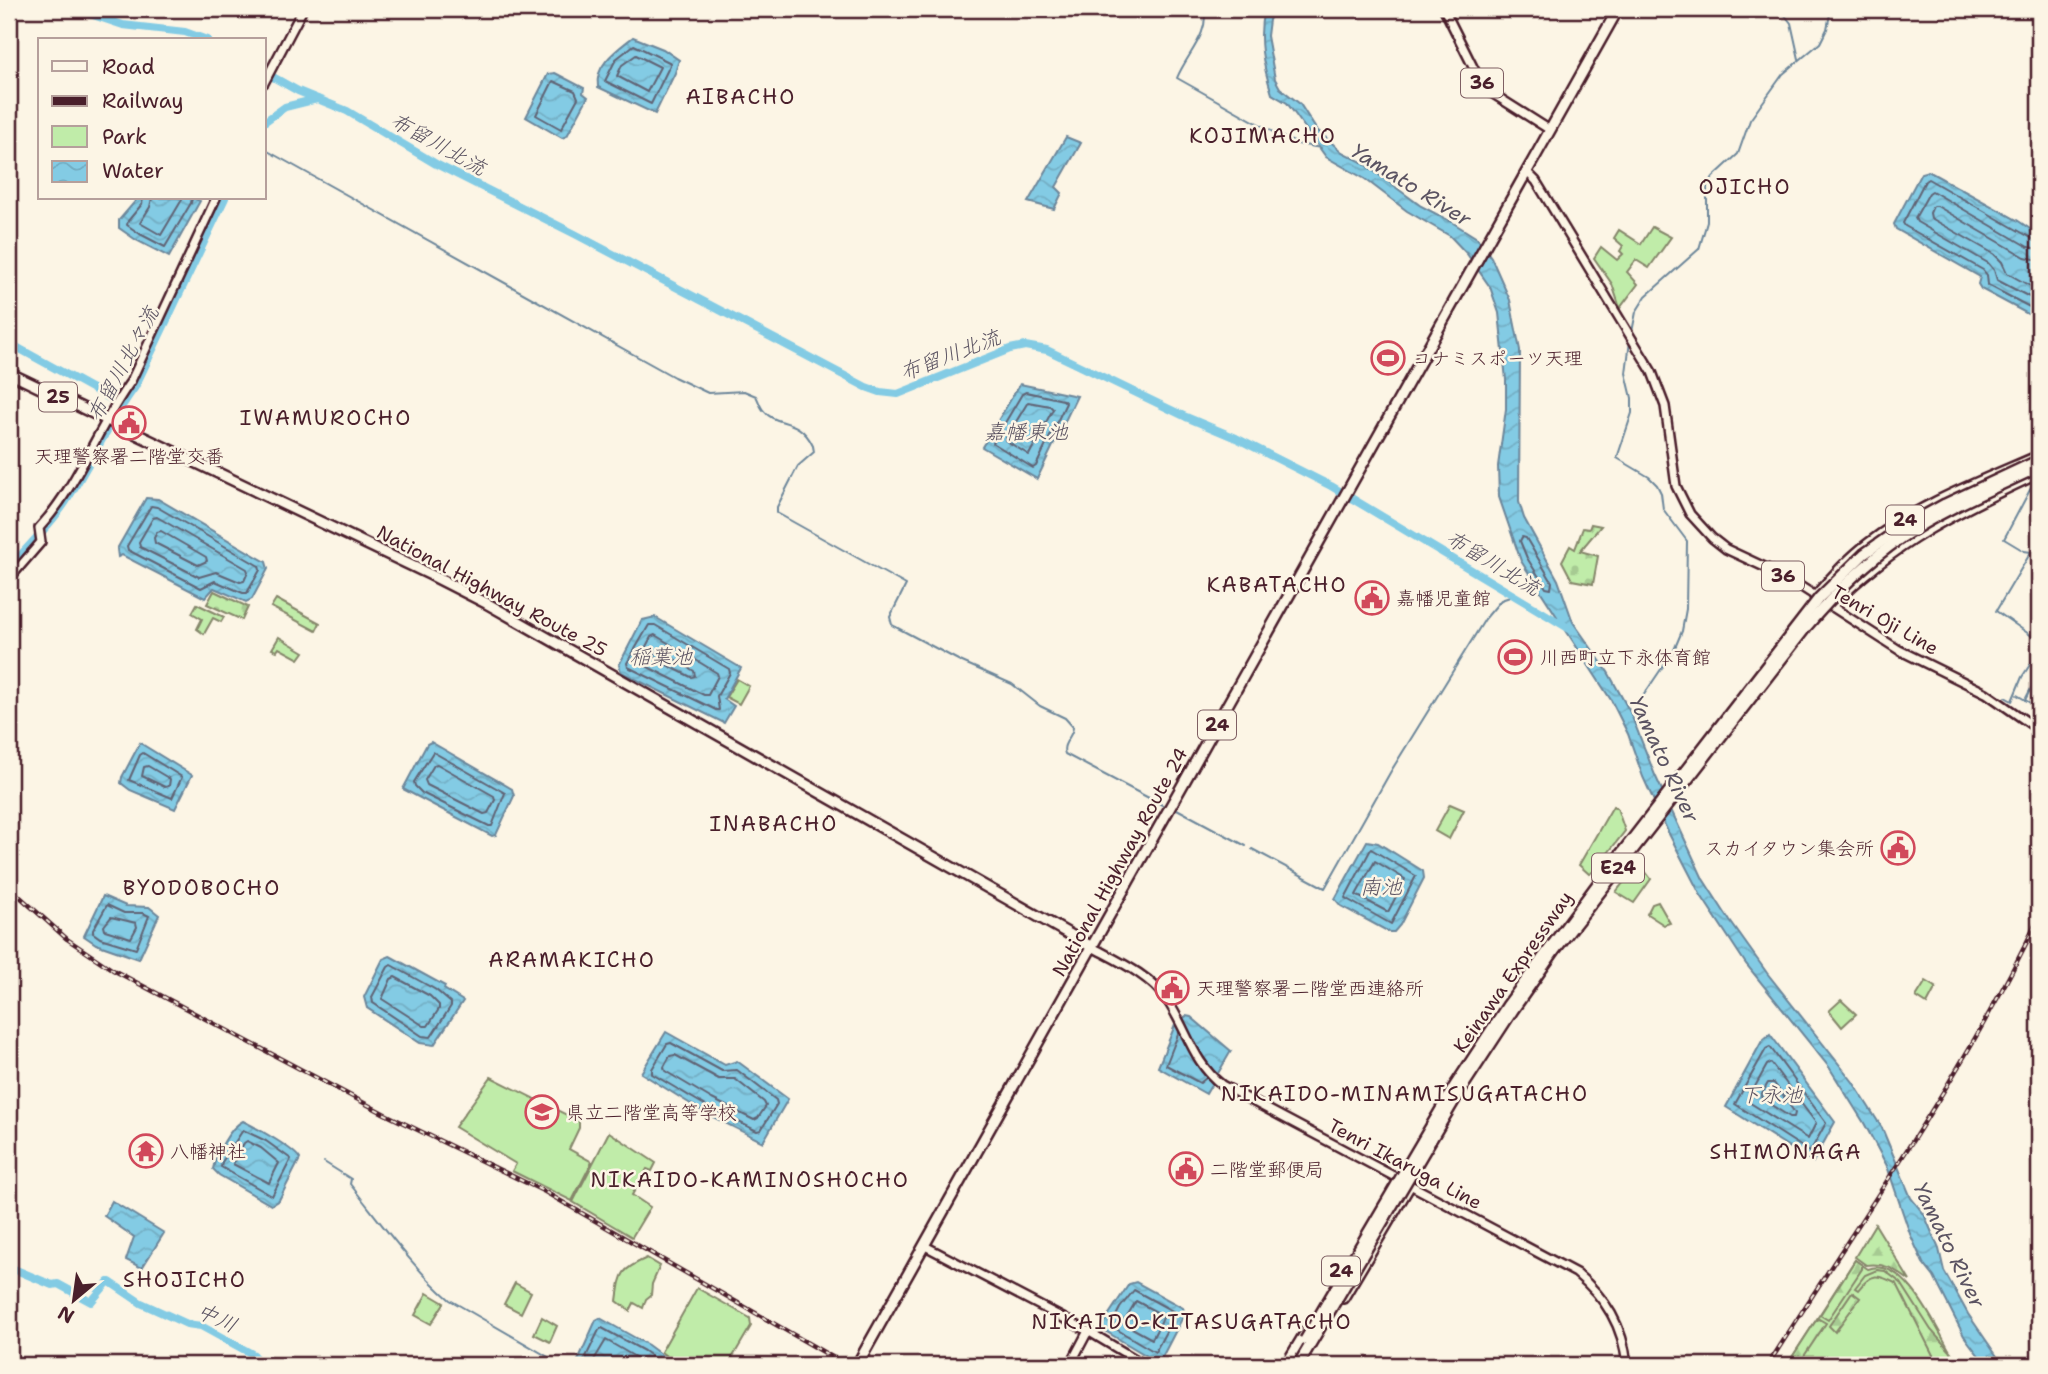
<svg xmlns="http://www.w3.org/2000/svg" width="2048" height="1374" viewBox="0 0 2048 1374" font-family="'Shantell Sans','Klee One',sans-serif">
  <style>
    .green { fill: #c0eca9; stroke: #85866a; stroke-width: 2 }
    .forest { fill: url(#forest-firs); stroke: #85866a; stroke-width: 2 }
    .cemetery { fill: url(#cemetery-stones); stroke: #85866a; stroke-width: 2 }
    .water { fill: url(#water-waves); stroke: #6c869a; stroke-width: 2 }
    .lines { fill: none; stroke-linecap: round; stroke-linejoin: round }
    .shore { stroke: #616475; stroke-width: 2 }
    .stream { stroke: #6c869a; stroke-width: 2 }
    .river { stroke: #83cbe4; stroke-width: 8 }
    .major-casing { stroke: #4a1f2b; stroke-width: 12 }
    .highway-casing { stroke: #4a1f2b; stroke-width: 14 }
    .major { stroke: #fcf5e5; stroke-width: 7 }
    .highway { stroke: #fcf5e5; stroke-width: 9 }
    .rail-casing { stroke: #4a1f2b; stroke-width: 4.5 }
    .rail { stroke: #fcf5e5; stroke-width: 2; stroke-dasharray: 5; stroke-linecap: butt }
    .highway-bridge-casing { stroke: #4a1f2b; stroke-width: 14; stroke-linecap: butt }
    .highway-bridge { stroke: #fcf5e5; stroke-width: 9 }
    .labels { text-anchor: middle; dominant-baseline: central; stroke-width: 5; stroke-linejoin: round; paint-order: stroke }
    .shield { fill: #fcf5e5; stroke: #7f5f63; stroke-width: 2 }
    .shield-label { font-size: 18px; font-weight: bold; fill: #4a1f2b }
    .poi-label { font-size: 19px; fill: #4a1f2b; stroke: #fcf5e5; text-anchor: start }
    .street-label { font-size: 19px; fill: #4a1f2b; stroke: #fcf5e5 }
    .neighbourhood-label { font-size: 21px; letter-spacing: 2px; fill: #4a1f2b; stroke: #fcf5e5 }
    .water-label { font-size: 21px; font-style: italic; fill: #5b5362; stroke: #fcf5e5 }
  </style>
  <defs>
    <pattern id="forest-firs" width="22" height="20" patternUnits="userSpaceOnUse" patternTransform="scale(1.75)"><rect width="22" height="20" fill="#c0eca9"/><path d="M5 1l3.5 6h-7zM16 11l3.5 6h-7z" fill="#a6ca92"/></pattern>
    <pattern id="cemetery-stones" width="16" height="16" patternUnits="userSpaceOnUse" patternTransform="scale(1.75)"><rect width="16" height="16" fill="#c0eca9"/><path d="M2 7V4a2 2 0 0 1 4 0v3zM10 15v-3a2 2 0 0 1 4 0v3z" fill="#a6ca92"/></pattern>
    <pattern id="water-waves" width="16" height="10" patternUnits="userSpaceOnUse" patternTransform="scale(1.75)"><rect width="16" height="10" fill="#83cbe4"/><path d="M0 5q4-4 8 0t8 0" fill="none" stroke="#73aec4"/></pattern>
  </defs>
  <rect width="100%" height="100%" fill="#fcf5e5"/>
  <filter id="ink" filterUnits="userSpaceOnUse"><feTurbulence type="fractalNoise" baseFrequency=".0143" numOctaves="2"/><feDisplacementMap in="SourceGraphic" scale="14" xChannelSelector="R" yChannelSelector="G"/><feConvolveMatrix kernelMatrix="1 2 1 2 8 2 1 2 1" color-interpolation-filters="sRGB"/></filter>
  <g filter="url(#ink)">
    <g class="green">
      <polygon points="1652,227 1671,237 1649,268 1636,260 1627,272 1638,284 1620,308 1612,284 1594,258 1601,247 1617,260 1623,254 1620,251 1623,246 1614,238 1619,230 1641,244"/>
      <polygon points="276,599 320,623 316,631 271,607"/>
      <polygon points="197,604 224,617 221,622 213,618 204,634 197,629 202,619 192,613"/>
      <polygon points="279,637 304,652 299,659 279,648 277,651 272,649"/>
      <polygon points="737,679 749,686 739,704 726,697"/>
      <polygon points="1450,804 1464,810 1449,839 1435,831"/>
      <polygon points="1613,806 1617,808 1625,831 1594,871 1589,874 1579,865"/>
      <polygon points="1639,863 1651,879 1634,903 1616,892"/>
      <polygon points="1658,902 1670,923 1664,925 1647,914 1652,904"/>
      <polygon points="1926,981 1936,987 1927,1004 1916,997"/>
      <polygon points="1841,1000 1856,1014 1842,1027 1829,1011"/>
      <polygon points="491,1077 579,1121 579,1128 569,1149 592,1162 572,1201 512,1171 516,1164 455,1127"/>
      <polygon points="609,1132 656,1163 652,1171 647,1169 632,1195 650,1207 632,1237 573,1202"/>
      <path d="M647 1258 660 1266 652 1284 651 1295 646 1299 643 1308 634 1303 630 1311 617 1301C621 1273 620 1270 647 1258Z"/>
      <path d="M1855 1260 1868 1269C1908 1254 1941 1340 1958 1365H1787Z"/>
      <polygon points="515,1283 531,1292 521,1313 504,1304"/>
      <polygon points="697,1288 750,1318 751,1326 728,1365 678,1365 661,1352"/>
      <polygon points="427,1293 444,1303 431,1324 415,1315"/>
      <polygon points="542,1317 557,1326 550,1342 534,1334"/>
    </g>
    <g class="forest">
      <path d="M1875 1224 1910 1281C1895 1270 1885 1262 1866 1265L1855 1257Z"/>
      <polygon points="1855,1260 1862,1265 1862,1269 1828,1320 1820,1315"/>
      <path d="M1877 1270 1885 1271 1901 1283 1931 1330 1951 1352 1958 1365H1938L1897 1284C1878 1274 1872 1272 1858 1290L1855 1288 1865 1275Z"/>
      <polygon points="1852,1292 1860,1298 1835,1332 1829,1326"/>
      <polygon points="1819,1319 1826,1323 1798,1365 1787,1365 1815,1322"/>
    </g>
    <g class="cemetery">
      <polygon points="1591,524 1601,526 1580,551 1598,556 1593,584 1572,580 1562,561 1570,546 1575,549 1583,528 1589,529"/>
      <polygon points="214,591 248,607 242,620 207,604"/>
    </g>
    <g class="water">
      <path d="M1264 9H1274L1269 20 1267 36 1275 79 1280 88 1300 104 1316 129 1342 152 1360 161 1421 206 1450 221 1477 238 1491 257 1510 300 1520 350 1519 502 1524 518 1558 580 1573 622 1608 672 1630 712 1655 775 1703 879 1730 921 1767 973 1853 1082 1882 1128 1911 1198 1924 1214 1939 1249 1944 1271 1968 1314 2003 1365H1986L1964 1336 1934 1277 1923 1263 1910 1234 1887 1166 1864 1123 1829 1067 1746 964 1700 894 1668 832 1643 777 1628 734 1611 700 1521 561 1499 497 1498 466 1506 409V380L1499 313 1490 287 1467 254 1450 236 1407 211 1365 179 1326 157 1287 103 1272 94C1263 65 1257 39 1264 9Z"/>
      <path d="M633 37 663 49 679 60 675 73 655 114 598 87C594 65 618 49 633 37Z"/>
      <polygon points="555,73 584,88 583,93 588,97 567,136 562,138 526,117 548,74"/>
      <polygon points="1066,137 1081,143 1056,187 1062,193 1054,209 1028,202"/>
      <polygon points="1928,171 2017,220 2039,235 2039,320 1981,289 1978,284 1980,277 1896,229 1894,224 1921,173"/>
      <polygon points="138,198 193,198 200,201 169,257 136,240 119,228 119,220"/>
      <polygon points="1020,384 1077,396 1037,479 982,447"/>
      <polygon points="146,498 158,499 266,562 268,569 252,599 246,602 214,588 205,598 122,555 118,557 117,549"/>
      <polygon points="655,617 741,668 724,699 734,706 724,723 621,672 619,665 642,620"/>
      <polygon points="431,742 512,789 514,796 496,835 492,836 403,789 427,744"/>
      <polygon points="140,743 192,775 175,809 130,790 121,783 122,777"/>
      <polygon points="1367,841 1378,843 1423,871 1424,878 1400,925 1394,932 1389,932 1341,906 1335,899"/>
      <polygon points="103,896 126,906 149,907 159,915 139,959 96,944 84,936"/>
      <polygon points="390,956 445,986 444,989 463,1001 434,1045 420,1043 367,1008 364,997 383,959"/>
      <polygon points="1186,1016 1191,1017 1231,1051 1206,1094 1158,1067 1175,1025"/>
      <polygon points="666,1032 725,1065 737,1061 788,1099 763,1142 705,1113 641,1073"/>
      <polygon points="1770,1034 1835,1122 1813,1162 1726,1107 1762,1041"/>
      <path d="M243 1121C255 1127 295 1149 300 1159L279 1200 271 1205 219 1175 213 1169C216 1154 229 1128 243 1121Z"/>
      <polygon points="112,1201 164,1233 142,1268 126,1260 134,1237 104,1216"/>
      <polygon points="1136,1282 1183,1308 1185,1313 1159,1363 1100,1328 1129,1284"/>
      <polygon points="600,1318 648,1345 675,1365 576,1365 596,1320"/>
    </g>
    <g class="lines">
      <g class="shore">
        <polygon points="634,45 671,63 651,104 605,81 616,59"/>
        <polygon points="636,55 660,67 647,92 617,76 622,65"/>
        <polygon points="553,81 575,91 578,98 561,129 536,115"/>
        <polyline points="143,198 142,204 128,221 127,225 140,234 165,247 191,203 192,198"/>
        <polyline points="152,198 150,207 140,223 161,235 183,198"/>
        <polyline points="2039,240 2033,239 1928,179 1925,181 1903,223 1905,226 1983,270 1987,275 1988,285 2039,312"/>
        <polyline points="2039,249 2028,247 1932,191 1929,193 1915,218 1917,222 1988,263 1994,270 1997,280 2039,302"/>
        <polyline points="2039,260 2025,257 1937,206 1933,206 1930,213 1931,218 1994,254 2002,262 2007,273 2039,291"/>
        <polygon points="1026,392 1063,400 1066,403 1036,466 1033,468 993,443 1022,394"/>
        <polygon points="1028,402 1050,406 1053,409 1029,455 1005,440"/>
        <polygon points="151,506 157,507 259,566 260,570 247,593 243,593 215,581 201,588 128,550 127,546"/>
        <polygon points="157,517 247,569 248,572 244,581 240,582 216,572 199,577 140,547 139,542 153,518"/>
        <polygon points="161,531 206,557 207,561 198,565 155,543 154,538 157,532"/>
        <polygon points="1522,537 1526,538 1552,582 1551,589 1546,588 1527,558 1520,541"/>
        <polygon points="649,625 655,625 729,669 730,673 717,696 719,710 716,710 628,667 627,663"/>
        <polygon points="655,635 717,673 718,676 708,695 704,695 640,663 639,660 651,637"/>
        <polygon points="660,650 694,671 695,676 691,677 655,659 655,652"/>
        <polygon points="433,752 505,793 492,826 489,826 422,793 415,786 414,782"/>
        <polygon points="143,753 182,777 172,798 129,780 140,755"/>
        <polygon points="437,764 494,796 495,800 488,813 484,814 427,785 425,780 434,765"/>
        <polygon points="148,766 170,779 169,786 165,787 142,776 144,767"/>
        <polygon points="1371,849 1416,876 1391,924 1345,898"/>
        <polygon points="1375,861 1405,879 1388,912 1356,895"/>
        <polygon points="107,905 124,913 143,913 149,916 136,949 100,938 93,933 93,930"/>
        <polygon points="111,917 136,923 137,927 131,938 105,930 104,926"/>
        <polygon points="391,965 436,990 451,1003 451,1006 431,1037 422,1036 373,1003 372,997 388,967"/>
        <polygon points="395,977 430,996 439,1005 439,1009 428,1026 424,1026 382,999 391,979"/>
        <polyline points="1179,1032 1166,1065 1200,1083 1206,1078"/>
        <polygon points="671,1043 722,1071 737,1070 776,1100 777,1104 761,1130 757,1131 708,1107 652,1074 652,1069 667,1044"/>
        <polygon points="1770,1047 1826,1123 1810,1152 1735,1104 1766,1049"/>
        <polygon points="675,1055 719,1079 735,1079 764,1102 766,1106 758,1118 754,1120 712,1099 665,1071 664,1067 670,1056"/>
        <polygon points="1771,1063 1816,1123 1808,1139 1747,1101 1767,1065"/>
        <polygon points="1768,1083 1774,1083 1795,1113 1794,1117 1790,1117 1762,1099 1761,1095"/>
        <polygon points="243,1130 266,1141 291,1159 272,1196 221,1167 222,1162"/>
        <polygon points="247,1141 261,1148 279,1163 269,1183 233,1164 244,1143"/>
        <polygon points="1134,1290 1176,1313 1155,1352 1111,1326 1120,1308"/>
        <polygon points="1136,1301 1164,1316 1152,1339 1123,1323"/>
        <polyline points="582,1365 599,1330 602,1328 644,1351 663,1365"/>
        <polyline points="591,1365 606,1340 649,1365"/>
      </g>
      <g class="stream">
        <path d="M1204 9C1210 34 1186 55 1177 78L1280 136 1298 144 1321 148"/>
        <polyline points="1780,9 1791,23 1799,59"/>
        <path d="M264 149 674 377 708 393 744 391 756 396C759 401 760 407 764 411 776 427 799 416 813 446L814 452 798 466 777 507V513L906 585 890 617 892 625 960 661 1012 684 1040 706 1065 718 1073 727C1073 737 1061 743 1065 754L1166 807"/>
        <polyline points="1632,332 1636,312 1646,296 1699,249 1707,222 1707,186 1713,177 1738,154 1750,120 1783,74 1820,43 1827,29 1831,9"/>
        <polyline points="1630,341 1626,373 1632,398 1632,413 1617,458 1649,477 1657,485 1661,493 1663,509 1687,541 1686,609 1682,631 1674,650 1643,696"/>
        <polyline points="2032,486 2004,539 2024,551 2031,552 1996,611 2039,641"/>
        <polyline points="2017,695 2032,704"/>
        <polyline points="2005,697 2012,701 2022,677 2039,651"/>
        <polyline points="2025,700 2039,673"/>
        <polyline points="1175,808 1246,846"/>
        <polyline points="1252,849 1325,888 1391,771 1485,619 1501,600 1516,595"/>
        <polyline points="2037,1120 2039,1122"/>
        <path d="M324 1162 351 1179 350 1184C382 1224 412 1267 450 1300L562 1365"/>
      </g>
      <g class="river">
        <polyline points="75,9 123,25 185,32 207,40"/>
        <polyline points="264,72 298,91 347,111 436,164 575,234 866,387 880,392 898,394 1010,349 1025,346 1047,350 1186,417 1236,438 1331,486 1570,629"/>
        <polyline points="264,122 285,107 317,99"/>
        <polyline points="9,343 122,405"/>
        <path d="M9 569C27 546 49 527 65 503 90 465 108 423 135 387L225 198"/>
        <polyline points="9,1267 52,1285 58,1284 91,1302 108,1282 110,1282 141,1303 187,1324 201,1326 254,1355 255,1362 262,1365"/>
      </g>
      <defs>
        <g id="major">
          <polyline points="1444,9 1480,81 1490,92 1550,130"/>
          <polyline points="264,83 303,9"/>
          <polyline points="1527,172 1536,181 1652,372 1665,406 1676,486 1690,514 1712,538 1726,549 1786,577 1899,650 1986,693 2039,730"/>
          <path d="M9 579 41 542 39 528C78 486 97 428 131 381L216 198"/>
          <path d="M1092 947C1118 961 1150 975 1167 1000 1187 1029 1193 1063 1222 1085L1576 1273C1606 1298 1623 1326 1627 1365"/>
          <polyline points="925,1246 1088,1331 1145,1365"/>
          <polyline points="1070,1365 1088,1331"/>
        </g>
        <g id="highway">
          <polyline points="9,373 431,575 486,603 1092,947"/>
          <path d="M1815 597C1831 578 1848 559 1868 544 1918 505 1982 481 2039 456"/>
          <path d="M1831 606C1893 542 1959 510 2039 473"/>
          <polyline points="1343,1298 1410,1185"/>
          <polyline points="857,1365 1618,9"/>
          <polyline points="1286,1365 1307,1330"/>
        </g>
      </defs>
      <use href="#major" class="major-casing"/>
      <use href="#highway" class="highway-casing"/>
      <use href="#major" class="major"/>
      <use href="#highway" class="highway"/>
      <defs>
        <g id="rail">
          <polyline points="9,887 67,939 113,970 385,1114 545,1192 846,1365"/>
          <path d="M1768 1365C1861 1217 1964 1075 2039 917"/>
        </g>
      </defs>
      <use href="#rail" class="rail-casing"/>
      <use href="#rail" class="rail"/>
      <defs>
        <g id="highway-bridge">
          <polyline points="1305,1340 1454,1087 1507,1006 1596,886 1819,598 1864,554 1898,530 1945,504 2039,460"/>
          <path d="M1298 1365 1460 1091 1513 1010 1555 950 1807 626C1835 593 1865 563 1901 538 1943 509 1993 489 2039 467"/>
        </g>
      </defs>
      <use href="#highway-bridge" class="highway-bridge-casing"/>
      <use href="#highway-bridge" class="highway-bridge"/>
    </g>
  </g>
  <defs>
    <symbol id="stadium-ring" viewBox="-11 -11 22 22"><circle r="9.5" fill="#fcf5e5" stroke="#d1495b" stroke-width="1.5"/><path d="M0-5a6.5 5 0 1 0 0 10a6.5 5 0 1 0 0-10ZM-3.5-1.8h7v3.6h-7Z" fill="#d1495b"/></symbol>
    <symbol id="civic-ring" viewBox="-11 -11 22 22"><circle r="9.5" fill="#fcf5e5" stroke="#d1495b" stroke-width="1.5"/><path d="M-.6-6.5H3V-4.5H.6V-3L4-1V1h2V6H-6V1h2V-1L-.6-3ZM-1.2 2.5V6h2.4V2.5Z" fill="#d1495b"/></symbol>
    <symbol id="school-ring" viewBox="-11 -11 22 22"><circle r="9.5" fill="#fcf5e5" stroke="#d1495b" stroke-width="1.5"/><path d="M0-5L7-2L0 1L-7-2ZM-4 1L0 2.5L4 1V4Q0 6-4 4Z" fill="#d1495b"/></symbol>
    <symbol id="temple-ring" viewBox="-11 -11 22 22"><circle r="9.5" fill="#fcf5e5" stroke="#d1495b" stroke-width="1.5"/><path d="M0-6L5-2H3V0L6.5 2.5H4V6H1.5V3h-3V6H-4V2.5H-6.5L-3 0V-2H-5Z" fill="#d1495b"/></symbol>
  </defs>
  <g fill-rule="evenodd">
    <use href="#stadium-ring" x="1369" y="339" width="38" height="38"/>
    <use href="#civic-ring" x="110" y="404" width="38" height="38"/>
    <use href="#civic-ring" x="1353" y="579" width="38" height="38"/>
    <use href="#stadium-ring" x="1496" y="638" width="38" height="38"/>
    <use href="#civic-ring" x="1879" y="829" width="38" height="38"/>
    <use href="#civic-ring" x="1153" y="969" width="38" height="38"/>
    <use href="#school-ring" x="523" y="1093" width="38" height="38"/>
    <use href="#temple-ring" x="127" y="1132" width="38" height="38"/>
    <use href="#civic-ring" x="1167" y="1150" width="38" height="38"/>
  </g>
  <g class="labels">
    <g class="shield">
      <rect x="1461" y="68.5" width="42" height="29" rx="5"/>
      <rect x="39" y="382.5" width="38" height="29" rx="5"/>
      <rect x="1886" y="505.5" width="38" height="29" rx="5"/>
      <rect x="1762" y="561.5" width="42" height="29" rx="5"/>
      <rect x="1198" y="710.5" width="38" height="29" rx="5"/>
      <rect x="1592" y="853.5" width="52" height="29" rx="5"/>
      <rect x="1322" y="1256.5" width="38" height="29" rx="5"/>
    </g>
    <g class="shield-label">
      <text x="1482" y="83">36</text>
      <text x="58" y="397">25</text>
      <text x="1905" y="520">24</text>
      <text x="1783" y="576">36</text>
      <text x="1217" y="725">24</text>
      <text x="1618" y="868">E24</text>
      <text x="1341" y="1271">24</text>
    </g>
    <g class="poi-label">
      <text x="1412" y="358">コナミスポーツ天理</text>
      <text x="129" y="456" text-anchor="middle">天理警察署二階堂交番</text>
      <text x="1396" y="598">嘉幡児童館</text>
      <text x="1540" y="657">川西町立下永体育館</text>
      <text x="1874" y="848" text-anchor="end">スカイタウン集会所</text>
      <text x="1196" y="988">天理警察署二階堂西連絡所</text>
      <text x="566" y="1112">県立二階堂高等学校</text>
      <text x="170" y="1151">八幡神社</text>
      <text x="1210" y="1169">二階堂郵便局</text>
    </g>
    <g class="street-label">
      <text transform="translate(492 591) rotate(28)">National Highway Route 25</text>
      <text transform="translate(1885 620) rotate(30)">Tenri Oji Line</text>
      <text transform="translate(1120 862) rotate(-61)">National Highway Route 24</text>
      <text transform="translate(1513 972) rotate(-55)">Keinawa Expressway</text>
      <text transform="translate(1405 1164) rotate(28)">Tenri Ikaruga Line</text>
    </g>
    <g class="neighbourhood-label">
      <text x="741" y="97">AIBACHO</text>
      <text x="1263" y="136">KOJIMACHO</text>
      <text x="1745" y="187">OJICHO</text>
      <text x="326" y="418">IWAMUROCHO</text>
      <text x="1277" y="585">KABATACHO</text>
      <text x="774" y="824">INABACHO</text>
      <text x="202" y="888">BYODOBOCHO</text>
      <text x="572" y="960">ARAMAKICHO</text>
      <text x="1405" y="1094">NIKAIDO-MINAMISUGATACHO</text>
      <text x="1786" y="1152">SHIMONAGA</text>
      <text x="750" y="1180">NIKAIDO-KAMINOSHOCHO</text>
      <text x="185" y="1280">SHOJICHO</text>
      <text x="1192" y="1322">NIKAIDO-KITASUGATACHO</text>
    </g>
    <g class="water-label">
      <text transform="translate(438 144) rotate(29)">布留川北流</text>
      <text transform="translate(1411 185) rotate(32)">Yamato River</text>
      <text transform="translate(950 355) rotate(-21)">布留川北流</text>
      <text transform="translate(123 364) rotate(-62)">布留川北々流</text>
      <text x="1026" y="432">嘉幡東池</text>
      <text transform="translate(1493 563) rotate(31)">布留川北流</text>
      <text x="661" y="657">稲葉池</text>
      <text transform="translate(1664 759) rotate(65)">Yamato River</text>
      <text x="1381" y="887">南池</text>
      <text x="1771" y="1095">下永池</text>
      <text transform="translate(1949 1245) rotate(64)">Yamato River</text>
      <text transform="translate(217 1318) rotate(25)">中川</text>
    </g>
  </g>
  <rect width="2048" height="1374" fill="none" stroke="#fcf5e5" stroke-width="35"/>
  <rect x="18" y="18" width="2013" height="1339" fill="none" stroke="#4a1f2b" stroke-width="2.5" filter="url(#ink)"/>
  <rect x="38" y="38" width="228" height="161" fill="#fcf5e5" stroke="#b59f9b" stroke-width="2"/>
  <rect x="52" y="61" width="35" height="10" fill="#fcf5e5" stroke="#b59f9b" stroke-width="2"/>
  <text x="102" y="74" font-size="21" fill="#4a1f2b">Road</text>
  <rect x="52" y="96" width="35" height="10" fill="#4a1f2b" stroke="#b59f9b" stroke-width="2"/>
  <text x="102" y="108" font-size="21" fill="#4a1f2b">Railway</text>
  <rect x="52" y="126" width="35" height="21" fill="#c0eca9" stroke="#b59f9b" stroke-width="2"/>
  <text x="102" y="144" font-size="21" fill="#4a1f2b">Park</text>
  <rect x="52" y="161" width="35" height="21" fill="url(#water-waves)" stroke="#b59f9b" stroke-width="2"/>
  <text x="102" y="178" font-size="21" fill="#4a1f2b">Water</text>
  <g transform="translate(74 1300) rotate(209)" stroke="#fcf5e5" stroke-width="5" paint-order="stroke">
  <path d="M0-5L12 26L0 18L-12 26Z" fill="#4a1f2b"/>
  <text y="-10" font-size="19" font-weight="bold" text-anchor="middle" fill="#4a1f2b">N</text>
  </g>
</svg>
